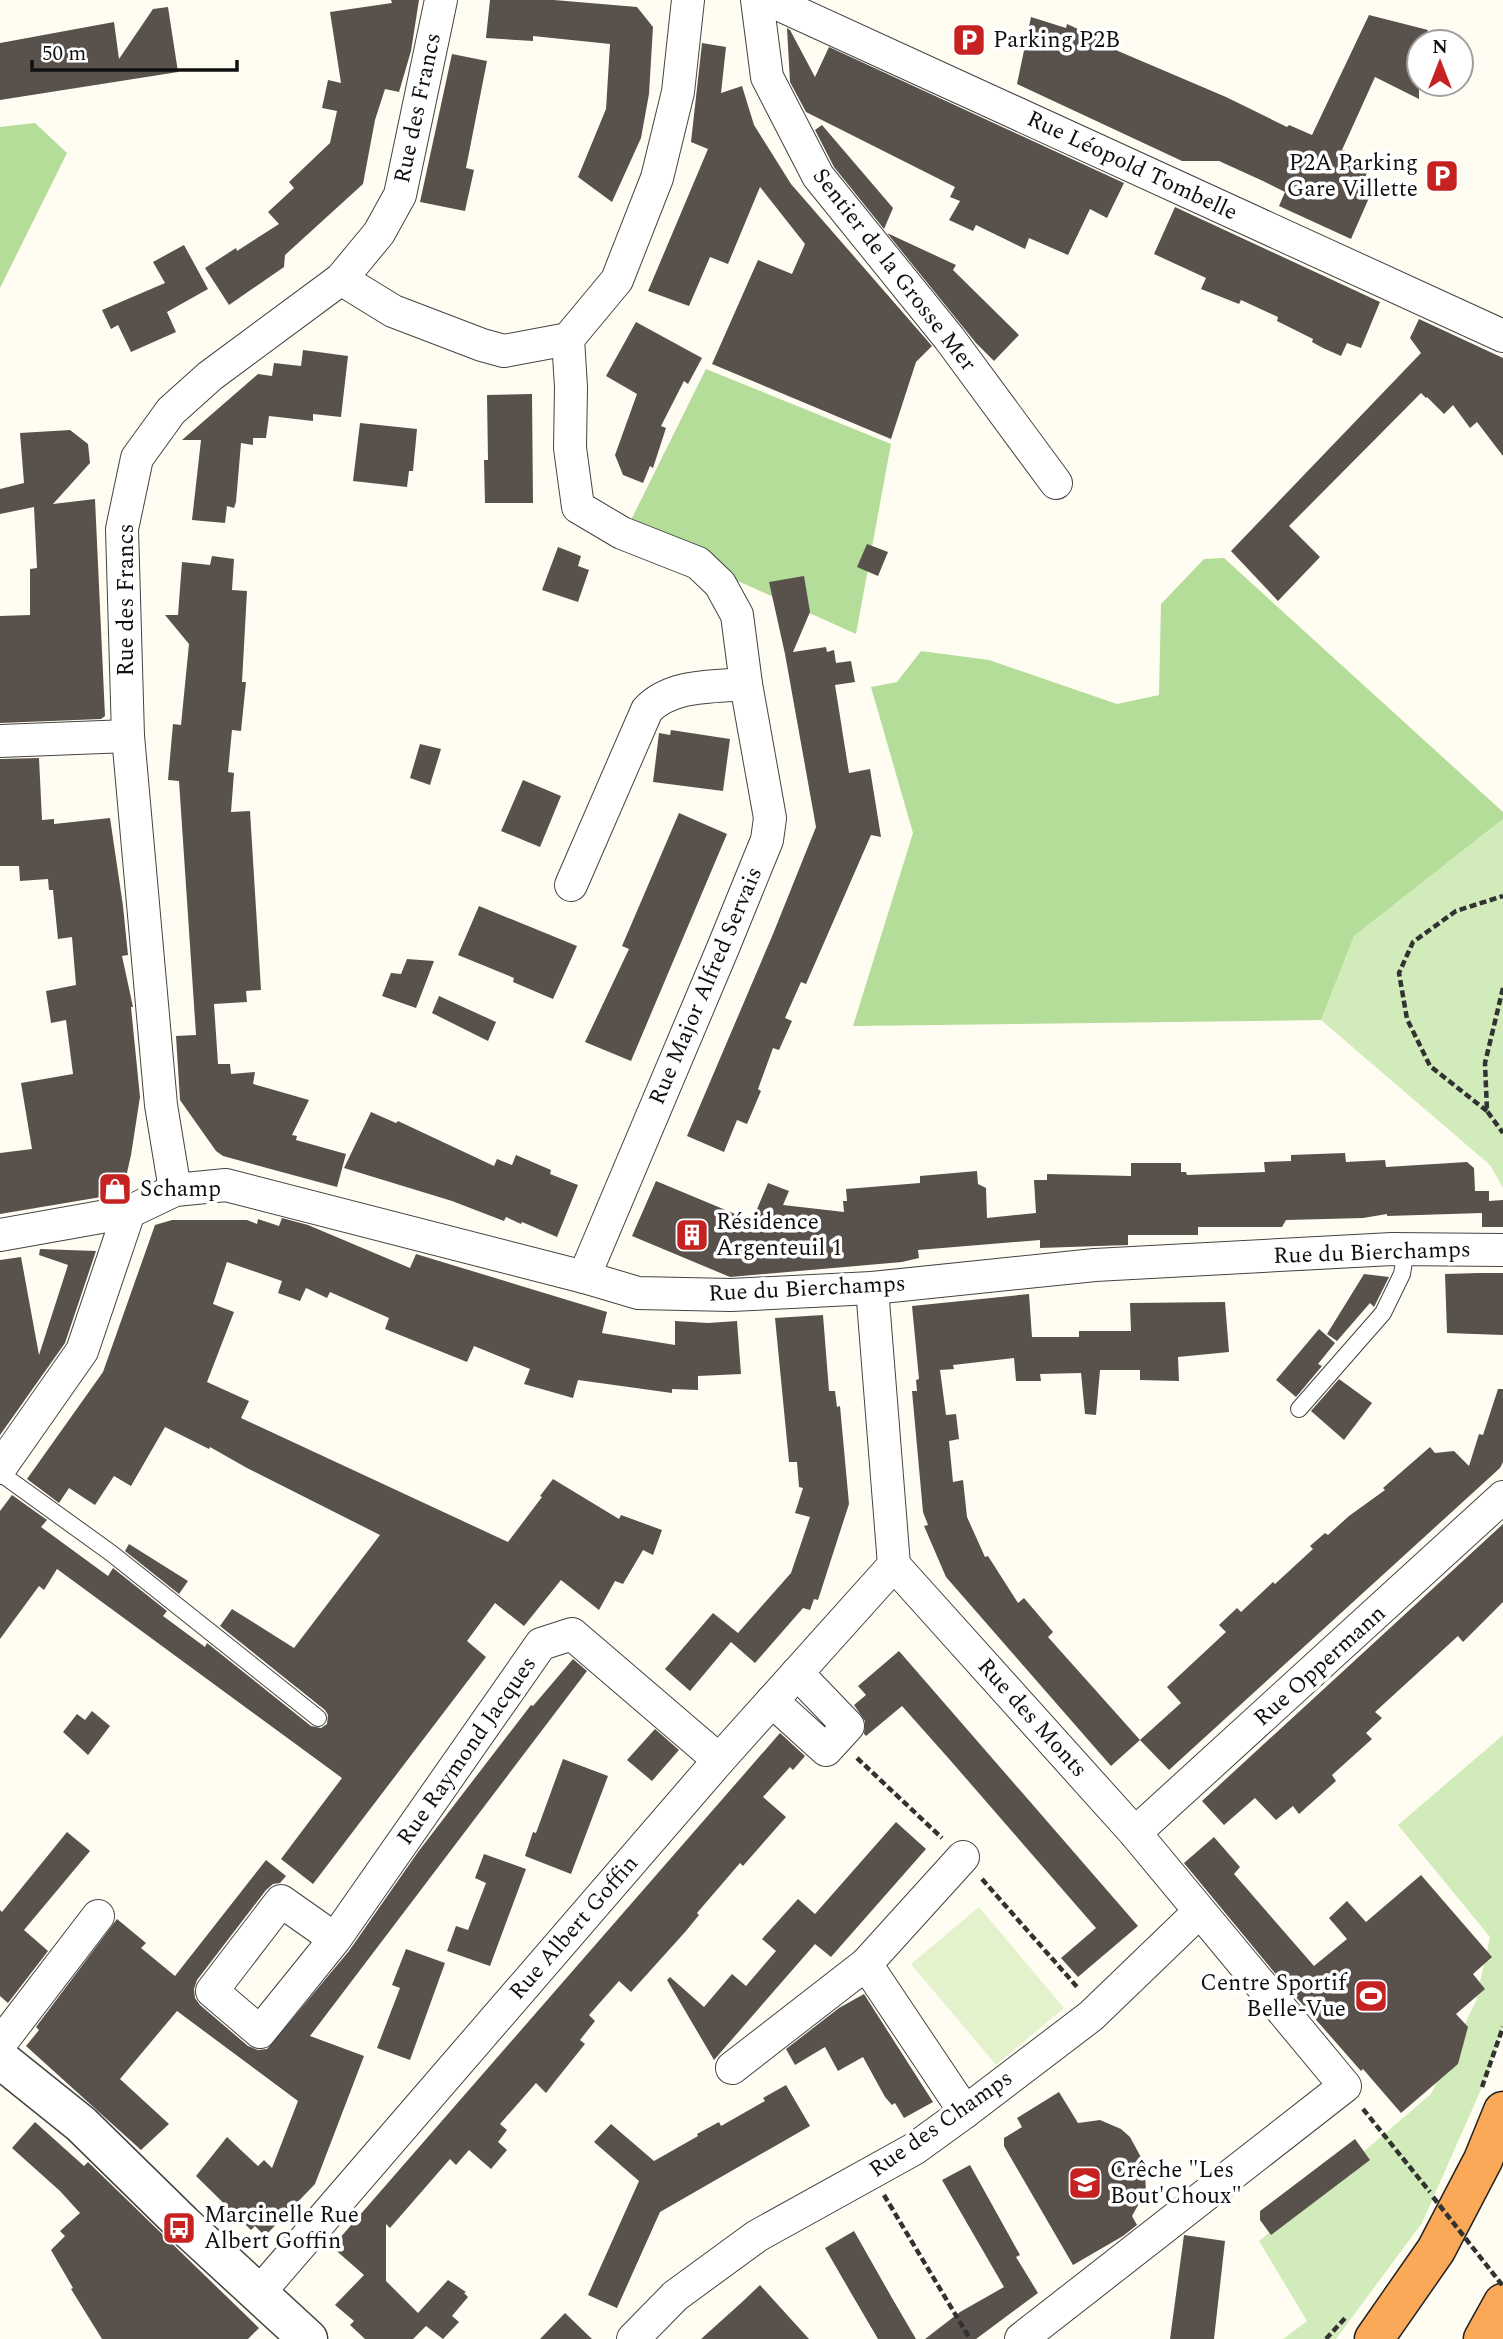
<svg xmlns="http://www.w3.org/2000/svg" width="1503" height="2339" viewBox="0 0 1503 2339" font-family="Spectral,serif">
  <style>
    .green { fill: #d1ecba }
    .forest { fill: #b4dd99 }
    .pitch { fill: #e3f2cc }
    .building { fill: #59514c }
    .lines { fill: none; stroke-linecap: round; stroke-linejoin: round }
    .service-casing { stroke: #434343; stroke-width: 18 }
    .minor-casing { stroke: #434343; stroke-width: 34 }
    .tertiary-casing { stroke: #434343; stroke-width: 41 }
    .motorway-casing { stroke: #212121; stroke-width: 41 }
    .path { stroke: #323232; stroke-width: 4.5; stroke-dasharray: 7 3.5; stroke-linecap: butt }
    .service { stroke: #fff; stroke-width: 16 }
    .minor { stroke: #fff; stroke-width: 32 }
    .tertiary { stroke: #fff; stroke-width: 38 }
    .motorway { stroke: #f9a957; stroke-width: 38 }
    .path-bridge { stroke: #323232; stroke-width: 4.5; stroke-dasharray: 7 3.5; stroke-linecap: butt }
    .labels { text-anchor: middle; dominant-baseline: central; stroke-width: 7; stroke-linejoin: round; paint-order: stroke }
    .poi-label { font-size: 23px; fill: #101010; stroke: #fff; text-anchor: start }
    .street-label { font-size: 23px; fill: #101010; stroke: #fff }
  </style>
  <rect width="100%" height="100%" fill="#fffdf2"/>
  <g class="green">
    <polygon points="1503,819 1503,1188 1490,1165 1321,1020 1354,936"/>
    <polygon points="1503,1735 1503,2027 1487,2076 1422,2223 1336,2339 1283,2339 1307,2321 1259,2241 1431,2094 1476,2001 1490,1937 1398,1825"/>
  </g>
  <g class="forest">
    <polygon points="35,123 67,153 0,288 0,127"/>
    <polygon points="706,369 891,444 856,634 698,563 631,520"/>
    <polygon points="1224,558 1503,812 1503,819 1354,936 1321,1020 853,1026 913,833 871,687 897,682 921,651 989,660 1117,704 1159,695 1161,604 1204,559"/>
  </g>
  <polygon class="pitch" points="979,1907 1064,2008 996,2065 911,1964"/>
  <g class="building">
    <polygon points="391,0 419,0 411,51 399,92 385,89 375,120 363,184 285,255 284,267 229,305 205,268 236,248 237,251 279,224 268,212 294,188 289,182 330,143 337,111 322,108 328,80 341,83 330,12 392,3"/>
    <polygon points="490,0 554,0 637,7 653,27 649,94 641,138 612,202 578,177 606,109 610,44 533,36 533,41 486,38"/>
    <polygon points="168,7 178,72 0,100 0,43 114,22 119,59 153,9"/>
    <polygon points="1369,15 1428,30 1422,42 1419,42 1419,48 1410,66 1419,71 1419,99 1375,77 1342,150 1346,151 1345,154 1358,161 1355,166 1367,173 1361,186 1372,191 1351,239 1279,206 1285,192 1263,181 1219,161 1182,161 1017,84 1031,17 1066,28 1067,24 1113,45 1111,48 1226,97 1287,127 1289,125 1312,135"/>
    <polygon points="787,28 790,30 815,77 829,47 1124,183 1107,218 1090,209 1068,255 1029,238 1025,249 976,225 973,231 949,220 960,201 950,197 955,187 806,112 790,82"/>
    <polygon points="702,43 726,47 721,93 742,86 754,125 791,184 932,346 916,362 891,439 712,364 758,260 792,274 805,244 760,187 728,264 710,257 689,306 648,291 708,149 691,142"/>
    <polygon points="452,54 487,61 466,168 474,170 465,211 420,202"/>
    <polygon points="822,125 893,208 884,229 834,167 815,130"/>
    <polygon points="1175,207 1380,302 1361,348 1347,343 1341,356 1323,348 1312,342 1313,339 1277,321 1278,317 1241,300 1239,304 1201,289 1206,278 1154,254"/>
    <polygon points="887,233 956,265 953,270 1019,335 994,361 976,343"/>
    <polygon points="184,245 208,289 167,312 176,332 131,352 118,325 111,329 102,310 165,283 153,262"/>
    <polygon points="1419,319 1503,358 1503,456 1477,422 1470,428 1453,405 1444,414 1427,397 1426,398 1421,393 1289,526 1320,557 1278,601 1231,551 1421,353 1410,338"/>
    <polygon points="636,322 702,358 688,384 684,381 661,426 666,428 653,468 650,466 643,483 623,475 615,455 637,394 606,376"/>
    <polygon points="303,350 348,356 341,417 313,414 313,421 269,416 266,438 253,438 253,445 241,443 236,502 234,508 227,506 225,523 192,520 201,440 182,440 258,374 272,376 274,363 301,366"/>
    <polygon points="532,394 533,503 485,503 484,460 488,460 487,395"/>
    <polygon points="360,423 417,429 413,471 409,471 407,487 353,481"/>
    <polygon points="70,430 88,444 90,463 53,504 95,499 105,716 101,719 0,723 0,616 30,615 30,569 37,568 34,507 0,514 0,489 24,483 20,433"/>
    <polygon points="867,544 888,552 878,576 857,567"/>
    <polygon points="558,547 581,556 578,566 589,570 578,602 542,590"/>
    <polygon points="212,556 234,559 232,590 247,591 242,682 246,682 241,731 232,730 228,772 234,773 231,812 250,811 261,990 246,991 247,1002 214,1004 218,1064 230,1064 231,1074 255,1072 253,1084 309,1100 292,1135 297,1136 296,1140 346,1154 337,1187 223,1156 216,1151 180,1100 176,1036 196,1035 179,781 168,780 173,724 181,725 189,644 165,615 178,615 182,562 210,565"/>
    <polygon points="804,576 810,612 793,652 826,647 827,652 834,650 836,663 851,661 855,682 835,685 849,773 870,769 881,837 871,835 806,984 801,982 785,1018 792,1021 779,1050 773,1048 758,1089 761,1091 747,1124 737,1120 724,1152 687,1136 773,934 816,827 785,654 769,582"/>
    <polygon points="671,730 730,739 723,791 653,782 659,733 670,735"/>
    <polygon points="420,744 441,749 430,785 410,778"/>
    <polygon points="39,758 42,820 54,819 54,824 110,818 123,906 128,955 122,956 133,1007 131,1007 140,1097 131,1155 124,1186 119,1194 0,1214 0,1153 32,1149 21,1083 73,1074 66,1020 51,1023 46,991 76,985 72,937 58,939 53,890 49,890 48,879 20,881 19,866 0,866 0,759"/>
    <polygon points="523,780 561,796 540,847 501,831"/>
    <polygon points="679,813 727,834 631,1061 585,1042 629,949 622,946"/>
    <polygon points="479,906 577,946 553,999 513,982 514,978 458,955"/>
    <polygon points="407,959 434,961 416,1008 382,996 391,973 401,974"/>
    <polygon points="439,996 496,1022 488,1041 432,1013"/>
    <polygon points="371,1112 396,1123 398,1121 494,1166 497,1159 512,1165 516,1155 551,1170 550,1174 578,1185 557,1237 522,1222 521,1224 506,1217 504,1221 452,1201 344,1168"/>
    <polygon points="1345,1153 1346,1162 1385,1160 1386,1167 1467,1162 1474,1168 1475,1191 1489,1191 1489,1201 1503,1200 1503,1227 1482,1227 1482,1213 1387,1216 1387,1214 1363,1218 1286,1220 1282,1227 1198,1227 1198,1235 1128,1235 1128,1245 1040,1248 1040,1240 918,1250 919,1258 902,1262 730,1277 632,1236 656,1181 752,1221 768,1183 789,1191 783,1205 844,1212 843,1201 847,1201 846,1189 920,1183 920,1176 977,1171 978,1184 986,1188 987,1218 1036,1213 1034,1180 1047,1180 1047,1174 1131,1176 1131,1163 1181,1163 1181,1172 1186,1172 1187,1175 1265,1172 1264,1162 1291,1161 1291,1155"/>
    <polygon points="282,1218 308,1225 410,1268 416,1254 607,1312 602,1333 675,1345 675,1321 708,1323 737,1321 741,1374 698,1376 698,1390 672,1389 672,1393 578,1380 573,1398 524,1384 530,1369 474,1346 467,1362 385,1329 389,1318 330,1292 327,1298 306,1288 300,1301 278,1293 282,1281 227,1262 213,1304 234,1312 207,1382 249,1401 241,1418 508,1542 542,1497 540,1496 553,1479 619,1519 621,1515 662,1530 653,1555 643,1550 623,1584 615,1581 599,1610 561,1580 524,1626 495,1603 467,1641 486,1657 313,1884 281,1859 342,1778 57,1569 44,1590 39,1586 0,1639 0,1511 12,1495 47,1520 41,1527 108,1576 113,1568 167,1611 163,1616 205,1647 207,1643 311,1726 321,1728 327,1724 328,1715 325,1710 220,1626 232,1609 294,1648 380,1535 247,1468 210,1447 209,1449 165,1427 131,1486 114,1476 95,1505 69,1488 59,1503 27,1479 103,1372 155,1225 172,1220 247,1220 257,1224 258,1219 279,1226"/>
    <polygon points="40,1249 96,1251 65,1343 0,1435 0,1260 21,1257 39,1355 68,1265 39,1255"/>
    <polygon points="1479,1273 1503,1273 1503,1335 1447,1333 1445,1274"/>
    <polygon points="1364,1274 1389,1277 1374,1307 1370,1303 1337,1341 1327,1334"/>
    <polygon points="1029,1294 1032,1337 1079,1337 1079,1331 1131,1331 1130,1303 1225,1302 1229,1352 1178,1357 1179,1381 1140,1380 1140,1370 1100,1370 1096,1415 1085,1414 1081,1373 1040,1374 1041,1381 1016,1381 1014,1358 953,1365 954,1369 940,1370 946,1415 956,1414 959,1439 949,1441 953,1482 963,1480 967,1517 985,1557 988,1556 1018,1603 1024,1598 1053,1632 1048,1637 1140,1740 1111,1766 946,1577 924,1526 928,1525 923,1512 912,1391 917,1391 916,1380 919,1379 912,1306"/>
    <polygon points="823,1315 829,1391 835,1391 837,1407 840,1406 849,1504 818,1600 814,1599 810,1610 803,1608 755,1663 731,1642 690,1691 665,1669 713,1613 738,1633 791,1573 810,1517 795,1513 803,1488 799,1487 797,1462 789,1462 775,1318"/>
    <polygon points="1319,1329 1335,1343 1318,1364 1322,1366 1296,1397 1276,1380"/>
    <polygon points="1339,1379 1372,1403 1344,1440 1311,1411"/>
    <polygon points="1498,1389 1503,1389 1503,1462 1500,1468 1169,1770 1140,1740 1181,1703 1167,1687 1226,1632 1219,1625 1237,1608 1241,1612 1273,1582 1275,1584 1313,1549 1310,1546 1325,1533 1328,1535 1349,1516 1385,1490 1383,1488 1430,1447 1435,1453 1454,1451 1469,1466 1479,1434 1483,1435"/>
    <polygon points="1503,1524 1503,1602 1463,1642 1458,1636 1375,1712 1382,1718 1366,1733 1372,1739 1332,1775 1336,1781 1299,1814 1293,1806 1276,1820 1255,1798 1224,1825 1202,1801"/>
    <polygon points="129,1544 188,1581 179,1594 125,1551"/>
    <polygon points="899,1651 1138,1926 1078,1977 1061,1958 1096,1928 950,1760 902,1706 866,1736 864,1734 865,1721 854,1705 866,1695 858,1686"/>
    <polygon points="573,1659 587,1671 310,2036 364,2056 315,2184 265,2236 255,2226 251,2230 196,2176 227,2137 258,2166 264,2160 272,2168 298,2101 177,2011 120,2079 169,2124 141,2150 26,2046 39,2030 36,2027 117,1919 146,1943 141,1948 175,1976 266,1860 286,1876 280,1883 273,1884 266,1890 197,1980 194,1989 195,1998 200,2005 248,2046 258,2050 267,2049 349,1951 418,1852 531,1705 533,1706"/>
    <polygon points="92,1711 110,1726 88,1755 63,1732 77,1714 85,1720"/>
    <polygon points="655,1729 679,1750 652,1781 627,1760"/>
    <polygon points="780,1733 805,1756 793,1770 790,1767 763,1797 786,1817 743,1866 740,1863 697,1913 699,1915 686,1931 631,1992 619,1981 589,2015 595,2021 580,2040 585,2044 556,2080 546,2093 536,2083 500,2124 507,2130 498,2142 507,2150 491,2169 469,2150 456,2165 450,2159 390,2228 386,2224 386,2281 418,2313 448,2280 466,2292 464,2293 468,2297 452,2316 459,2322 443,2339 426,2326 413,2339 365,2339 350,2325 354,2321 335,2305 364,2275 332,2247"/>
    <polygon points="563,1759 608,1776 571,1874 525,1856 533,1832 536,1833"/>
    <polygon points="896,1822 926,1849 831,1957 815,1944 714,2060 667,1980 670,1977 704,2007 732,1974 746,1986 776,1951 762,1939 798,1899 815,1914"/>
    <polygon points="67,1832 90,1851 24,1930 48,1951 8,2003 0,1996 0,1910 2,1912"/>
    <polygon points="1214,1837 1240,1867 1234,1874 1314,1966 1347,1939 1329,1918 1347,1901 1366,1922 1421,1875 1492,1957 1473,1974 1485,1989 1456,2014 1468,2027 1458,2064 1401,2113 1363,2069 1361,2071 1274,1972 1184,1863"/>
    <polygon points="484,1854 526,1869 490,1966 447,1951 456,1926 468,1930 486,1883 475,1878"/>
    <polygon points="406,1949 445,1963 410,2060 377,2048 400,1988 392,1985"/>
    <polygon points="864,1994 933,2102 904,2118 895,2103 892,2105 885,2097 863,2057 838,2071 825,2047 795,2065 786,2049 839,2008"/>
    <polygon points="786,2085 810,2126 660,2212 617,2308 588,2295 639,2181 594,2142 611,2124 654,2161 698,2136 697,2134 719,2122 721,2126 765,2101 763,2098"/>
    <polygon points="1059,2092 1078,2123 1100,2120 1121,2129 1130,2137 1143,2161 1145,2175 1146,2191 1132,2216 1137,2225 1123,2236 1073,2265 1004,2146 1004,2138 1022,2127 1017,2118"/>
    <polygon points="35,2122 84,2166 88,2162 259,2328 248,2339 102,2339 71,2289 73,2288 51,2250 65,2236 60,2231 80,2213 60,2191 12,2148"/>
    <polygon points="1355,2139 1370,2160 1271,2235 1260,2220 1260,2211"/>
    <polygon points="970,2165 1020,2255 1016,2257 1038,2293 976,2339 925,2339 960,2312 1004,2287 942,2180"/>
    <polygon points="854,2231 892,2298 916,2339 878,2339 851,2293 825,2248"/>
    <polygon points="1184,2235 1225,2241 1214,2339 1170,2339"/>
    <polygon points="760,2285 809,2339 701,2339 741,2303"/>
    <polygon points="565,2313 592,2339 540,2339"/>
  </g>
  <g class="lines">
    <defs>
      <g id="service">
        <polyline points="1299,1409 1383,1313 1402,1274 1406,1249"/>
        <polyline points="0,1473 111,1553 318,1718"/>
      </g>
      <g id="minor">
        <polyline points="757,0 767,77 818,176 949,338 1056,483"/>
        <polyline points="769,0 1503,336"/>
        <polyline points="341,279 393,311 482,345 504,351 568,339 617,280 657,178 678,92 688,0"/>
        <polyline points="568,339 571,387 570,448 578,507 622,533 698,563 720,584 737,615 746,684 770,818 767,840 723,948 584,1277"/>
        <polyline points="0,741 128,736"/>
        <path d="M571 885 647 710C671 684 713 687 746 684"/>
        <polyline points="175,1190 161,1105 128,736 122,529 137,458 171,411 210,376 341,279 379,233 400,195 441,0"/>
        <polyline points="0,1235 129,1212 175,1190 226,1185 584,1277 638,1293 731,1295 872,1288 1095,1265 1392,1249 1503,1250"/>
        <polyline points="872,1288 894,1565 1135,1833 1345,2086 1021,2339"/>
        <polyline points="0,1468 82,1351 129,1212"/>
        <polyline points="772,1701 826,1750 848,1726 797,1673"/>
        <polyline points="1135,1833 1503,1497"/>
        <polyline points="335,1939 281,1901 212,1991 260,2032 335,1939 541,1644 572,1634 719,1760"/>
        <polyline points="866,1964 963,1857"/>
        <polyline points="0,2044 98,1916"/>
        <polyline points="732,2068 866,1964 965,2112"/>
        <polyline points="258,2294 719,1760 894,1565"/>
        <polyline points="633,2339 675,2296 757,2236 914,2149 965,2112 1091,2016 1199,1912"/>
      </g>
      <polyline id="tertiary" points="0,2059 81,2124 183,2224 308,2339"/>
      <g id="motorway">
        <polyline points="1374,2339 1436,2250 1483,2160 1503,2111"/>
        <polyline points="1483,2339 1503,2303"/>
      </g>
    </defs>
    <use href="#service" class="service-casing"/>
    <use href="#minor" class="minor-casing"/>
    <use href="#tertiary" class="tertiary-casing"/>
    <use href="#motorway" class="motorway-casing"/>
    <g class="path">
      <polyline points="1503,988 1485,1063 1487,1111 1503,1133"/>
      <polyline points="1487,1111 1430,1066 1407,1019 1399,973 1413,942 1456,911 1503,896"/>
      <polyline points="857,1758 942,1838"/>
      <polyline points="982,1879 1078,1988"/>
      <polyline points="1482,2087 1503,2027"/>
      <polyline points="1363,2109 1430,2192"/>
      <polyline points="884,2195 970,2339"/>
      <polyline points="1326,2339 1347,2316"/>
    </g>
    <use href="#service" class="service"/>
    <use href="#minor" class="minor"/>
    <use href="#tertiary" class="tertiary"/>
    <use href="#motorway" class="motorway"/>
    <polyline class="path-bridge" points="1433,2197 1503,2286"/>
  </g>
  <defs>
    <symbol id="parking-square" viewBox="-11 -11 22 22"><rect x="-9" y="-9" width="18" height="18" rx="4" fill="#c62222" stroke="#fff"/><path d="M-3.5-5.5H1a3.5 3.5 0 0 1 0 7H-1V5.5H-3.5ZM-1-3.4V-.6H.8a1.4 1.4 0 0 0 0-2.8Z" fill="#fff"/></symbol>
    <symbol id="shop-square" viewBox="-11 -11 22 22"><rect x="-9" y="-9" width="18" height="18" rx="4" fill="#c62222" stroke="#fff"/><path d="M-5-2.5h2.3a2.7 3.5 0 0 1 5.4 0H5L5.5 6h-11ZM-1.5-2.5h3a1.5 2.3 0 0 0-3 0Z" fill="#fff"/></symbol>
    <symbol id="building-square" viewBox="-11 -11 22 22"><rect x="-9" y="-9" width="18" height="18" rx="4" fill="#c62222" stroke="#fff"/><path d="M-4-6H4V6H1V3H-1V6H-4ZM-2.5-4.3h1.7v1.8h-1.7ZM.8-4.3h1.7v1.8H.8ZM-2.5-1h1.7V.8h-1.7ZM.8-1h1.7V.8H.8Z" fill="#fff"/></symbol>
    <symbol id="stadium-square" viewBox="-11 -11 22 22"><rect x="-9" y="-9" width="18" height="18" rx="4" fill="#c62222" stroke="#fff"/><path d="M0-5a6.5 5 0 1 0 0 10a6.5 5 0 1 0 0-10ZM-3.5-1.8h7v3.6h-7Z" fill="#fff"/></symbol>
    <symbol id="school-square" viewBox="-11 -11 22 22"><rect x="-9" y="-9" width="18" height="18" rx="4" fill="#c62222" stroke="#fff"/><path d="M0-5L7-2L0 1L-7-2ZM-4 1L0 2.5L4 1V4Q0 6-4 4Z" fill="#fff"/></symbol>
    <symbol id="bus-square" viewBox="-11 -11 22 22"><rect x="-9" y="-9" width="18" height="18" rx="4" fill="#c62222" stroke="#fff"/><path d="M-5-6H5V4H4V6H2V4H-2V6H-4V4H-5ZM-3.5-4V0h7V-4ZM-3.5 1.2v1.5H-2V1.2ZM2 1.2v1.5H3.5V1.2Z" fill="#fff"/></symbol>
  </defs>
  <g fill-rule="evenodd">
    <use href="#parking-square" x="950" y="21" width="38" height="38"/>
    <use href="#parking-square" x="1423" y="157" width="38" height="38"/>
    <use href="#shop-square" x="96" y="1170" width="38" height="38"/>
    <use href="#building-square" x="673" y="1216" width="38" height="38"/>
    <use href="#stadium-square" x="1352" y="1977" width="38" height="38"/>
    <use href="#school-square" x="1066" y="2164" width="38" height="38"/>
    <use href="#bus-square" x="160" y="2209" width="38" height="38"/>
  </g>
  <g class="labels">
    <g class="poi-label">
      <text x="993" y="40">Parking P2B</text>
      <text x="1418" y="163" text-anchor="end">P2A Parking<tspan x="1418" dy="26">Gare Villette</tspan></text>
      <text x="140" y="1189">Schamp</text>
      <text x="716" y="1222">Résidence<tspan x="716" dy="26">Argenteuil 1</tspan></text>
      <text x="1346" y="1983" text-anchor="end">Centre Sportif<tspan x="1346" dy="26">Belle-Vue</tspan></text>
      <text x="1110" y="2170">Crêche "Les<tspan x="1110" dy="26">Bout'Choux"</tspan></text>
      <text x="204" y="2215">Marcinelle Rue<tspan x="204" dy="26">Albert Goffin</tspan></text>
    </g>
    <g class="street-label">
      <text transform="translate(418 108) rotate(-78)">Rue des Francs</text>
      <text transform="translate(1132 166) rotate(25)">Rue Léopold Tombelle</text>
      <text transform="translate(894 270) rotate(52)">Sentier de la Grosse Mer</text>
      <text transform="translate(126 600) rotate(-90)">Rue des Francs</text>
      <text transform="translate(706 986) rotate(-67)">Rue Major Alfred Servais</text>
      <text transform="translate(1372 1253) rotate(-2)">Rue du Bierchamps</text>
      <text transform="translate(807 1289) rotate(-3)">Rue du Bierchamps</text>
      <text transform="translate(1320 1666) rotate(-42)">Rue Oppermann</text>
      <text transform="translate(1032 1718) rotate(48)">Rue des Monts</text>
      <text transform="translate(467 1751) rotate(-55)">Rue Raymond Jacques</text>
      <text transform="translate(574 1928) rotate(-49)">Rue Albert Goffin</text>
      <text transform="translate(941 2124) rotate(-35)">Rue des Champs</text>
    </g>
  </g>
  <g transform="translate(1440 63)"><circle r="33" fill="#ffffff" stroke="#9f9f9f" stroke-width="2"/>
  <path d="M0-5L12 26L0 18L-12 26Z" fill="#c62222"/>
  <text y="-10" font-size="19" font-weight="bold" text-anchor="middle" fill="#101010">N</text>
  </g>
  <path d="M32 60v10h205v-10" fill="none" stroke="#101010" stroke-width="3.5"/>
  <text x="42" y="60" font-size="21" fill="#101010" stroke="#ffffff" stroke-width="5" paint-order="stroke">50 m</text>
</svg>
